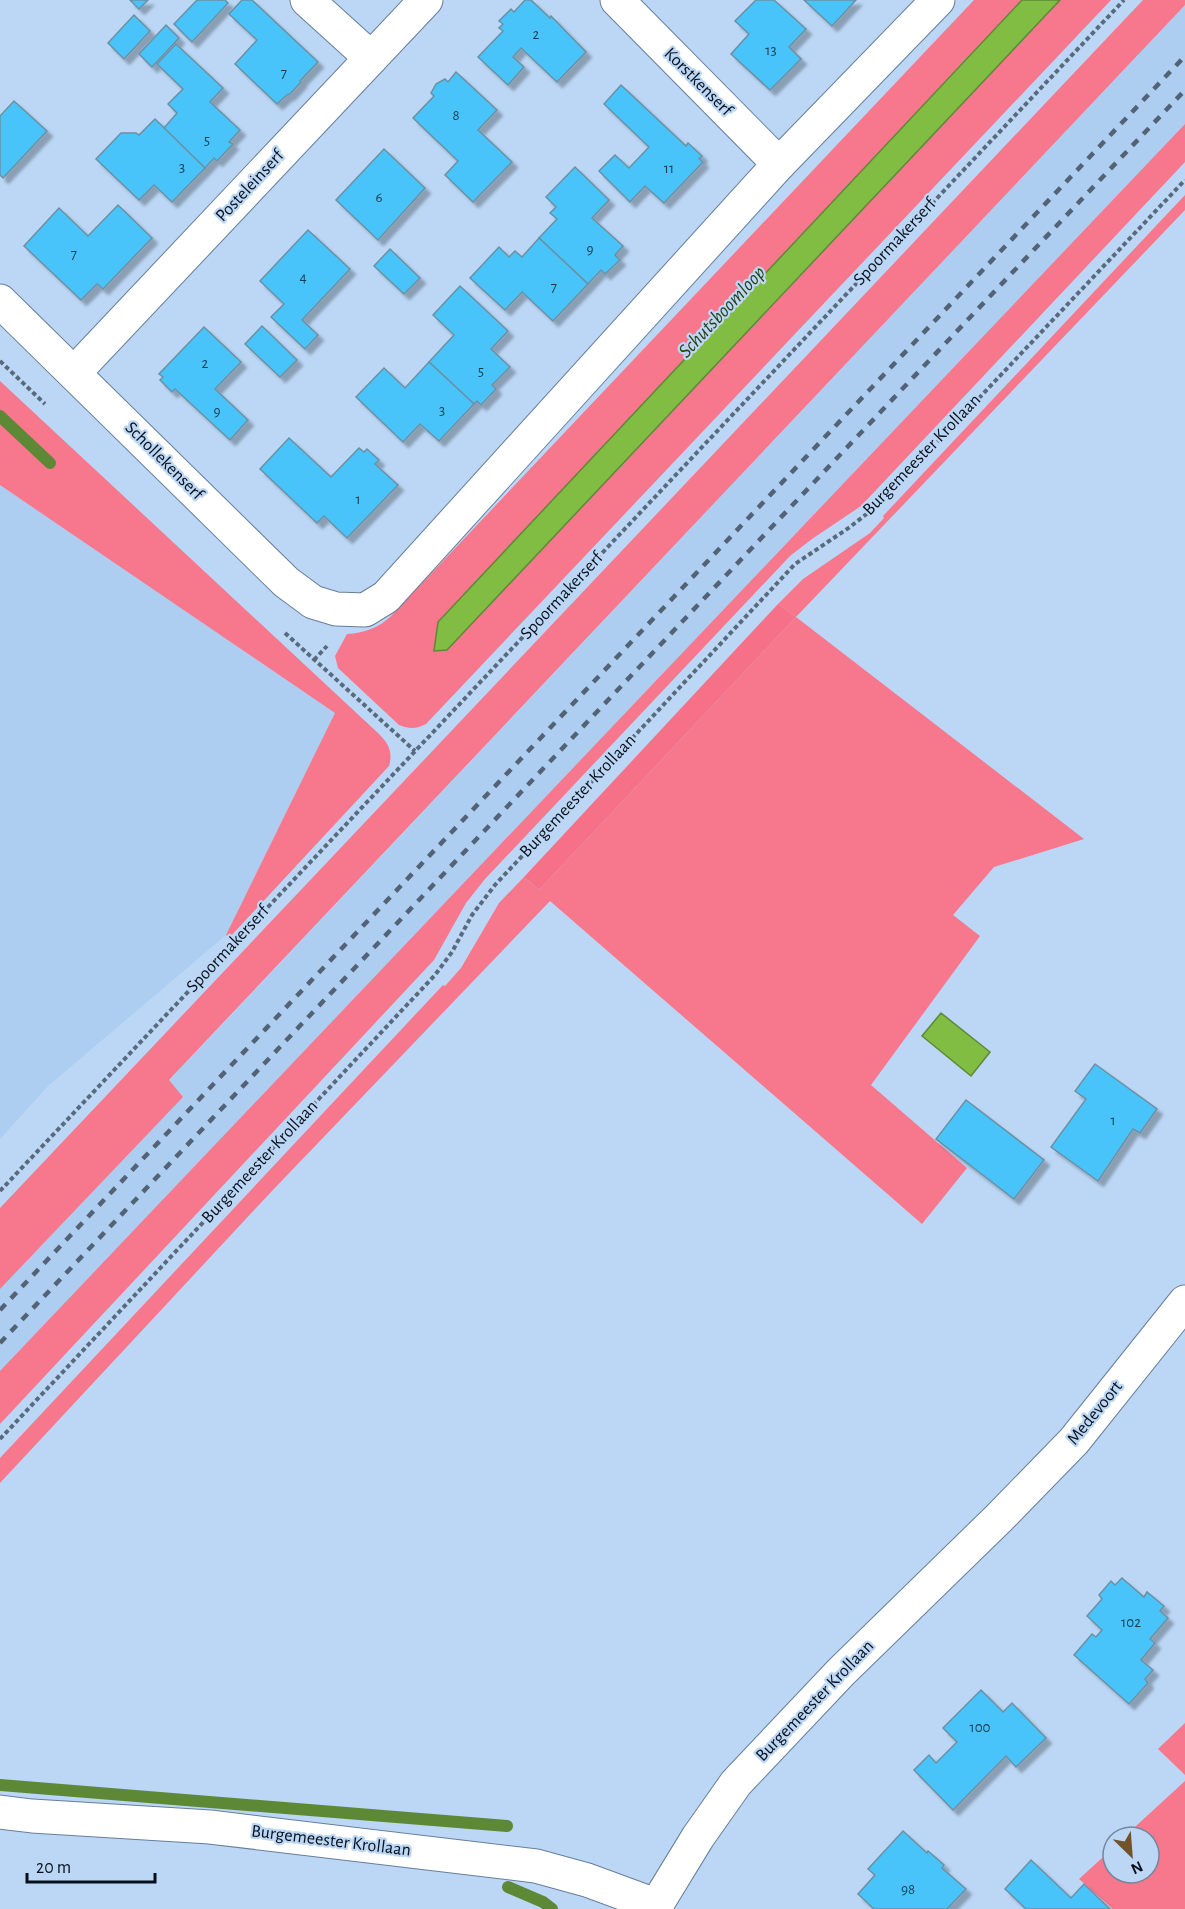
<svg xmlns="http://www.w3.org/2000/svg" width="1185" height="1909" viewBox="0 0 1185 1909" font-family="'Alegreya Sans',sans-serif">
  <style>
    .built { fill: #adcdf1 }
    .green { fill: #f7778c }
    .forest { fill: #f67087 }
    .water { fill: #82bd43; stroke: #5d8937; stroke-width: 1.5 }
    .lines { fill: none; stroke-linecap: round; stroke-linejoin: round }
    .stream { stroke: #5d8937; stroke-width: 12 }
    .building { fill: #49c4fb; stroke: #6b90a4; stroke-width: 1.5; filter: url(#shadow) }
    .minor-casing { stroke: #667e9a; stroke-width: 35 }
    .path { stroke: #596a7d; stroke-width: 4; stroke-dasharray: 4.5 3; stroke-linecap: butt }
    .minor { stroke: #fff; stroke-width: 33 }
    .rail { stroke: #536375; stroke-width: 4.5; stroke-dasharray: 8 8; stroke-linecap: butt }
    .labels { text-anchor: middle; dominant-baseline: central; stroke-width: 4.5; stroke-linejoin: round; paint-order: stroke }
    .number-label { font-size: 15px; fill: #183d52 }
    .street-label { font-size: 18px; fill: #07101a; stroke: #bcd7f5 }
    .water-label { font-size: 20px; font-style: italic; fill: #283f0f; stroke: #bcd7f5 }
  </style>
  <defs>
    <filter id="shadow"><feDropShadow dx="5.5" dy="5.5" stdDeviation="1.5" flood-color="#0004"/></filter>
  </defs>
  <rect width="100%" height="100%" fill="#bcd7f5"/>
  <g class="built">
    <polygon points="1185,5 1185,124 0,1371 0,1289 183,1097 169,1081"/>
    <polygon points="0,485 335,713 226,935 48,1086 0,1139"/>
  </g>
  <g class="green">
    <path d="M974 0H1022L438 622 434 651 447 650 1060 0H1111L426 724C416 729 410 729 399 725L338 668 335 656 347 634C364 633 378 628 390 617Z"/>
    <polygon points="1143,0 1185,0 1185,5 169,1080 183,1097 0,1289 0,1208"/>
    <polygon points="1185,124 1185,162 861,506 812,539 790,556 485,879 466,903 434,960 0,1424 0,1371"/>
    <polygon points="1185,195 1185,210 796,617 1084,839 994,867 953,915 980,936 871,1085 967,1168 922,1224 550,901 271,1192 0,1483 0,1458 443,985 445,986 461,968 499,903 524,877 539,890 796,617 778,604 803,579 870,533 884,518 883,516"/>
    <path d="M0 381 379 734C389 744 393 752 389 766L229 938 226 935 335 713 0 485Z"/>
    <polygon points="1185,1723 1185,1775 1158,1749"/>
    <polygon points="1185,1781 1185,1909 1113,1909 1079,1879 1113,1848 1113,1873 1149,1873 1149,1837 1124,1837"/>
  </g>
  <polygon class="forest" points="778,604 796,617 539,890 524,877"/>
  <g class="water">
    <polygon points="1022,0 1060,0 447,650 434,651 438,622"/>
    <polygon points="941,1013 990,1052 971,1076 922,1036"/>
  </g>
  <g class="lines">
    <g class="stream">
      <polyline points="0,416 50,463"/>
      <polyline points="0,1785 507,1826"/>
      <polyline points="508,1887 543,1902 552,1909"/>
    </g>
  </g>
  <g class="building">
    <polygon points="130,0 148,0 139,9"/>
    <polygon points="197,0 225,0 228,3 192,42 174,24"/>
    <polygon points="242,0 252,0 318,62 300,81 301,82 289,95 288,94 277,104 235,64 257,40 229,14"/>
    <polygon points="525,0 531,0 550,18 551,16 586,52 557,82 521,48 513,57 524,67 508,85 478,57 503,31 499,28 503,24 499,21 511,9 514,12"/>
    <polygon points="756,0 774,0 806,29 789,47 801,59 770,90 731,54 749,34 735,21"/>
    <polygon points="804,0 856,0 832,26"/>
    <polygon points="134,15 150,31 124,59 108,43"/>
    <polygon points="166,25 179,38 152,67 139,54"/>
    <polygon points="176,44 223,88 210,102 240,130 229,142 233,144 217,161 214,158 205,168 161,126 164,128 177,113 168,104 183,89 157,64"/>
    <polygon points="456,72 497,110 478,130 512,162 473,202 445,175 458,161 413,118 434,96 431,93 436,84 445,79 448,82"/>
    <polygon points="621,85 686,146 688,143 702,156 699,159 703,162 664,203 645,186 630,202 599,171 615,155 629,168 649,147 604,104"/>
    <polygon points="14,101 47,131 3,178 0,175 0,116"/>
    <polygon points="155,119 205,168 172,202 154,185 139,200 96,159 121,133 136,133 139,135"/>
    <polygon points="384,149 425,188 378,240 336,200"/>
    <polygon points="575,167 609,200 592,218 623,246 615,255 620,260 605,274 601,270 588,284 539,238 557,219 550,213 556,207 546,197"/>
    <polygon points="118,205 152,238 103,289 97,284 81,300 24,246 59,208 88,236"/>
    <polygon points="308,230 350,269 302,320 318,335 305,349 271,317 284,304 260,281"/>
    <polygon points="539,238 588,284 553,321 522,292 505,310 470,278 499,247 509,257 515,251 522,257"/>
    <polygon points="390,249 420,278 404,294 374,266"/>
    <polygon points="460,286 508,331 491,349 510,367 492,385 496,389 481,405 477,401 474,404 429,362 454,335 433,315"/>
    <polygon points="262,326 297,360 280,377 245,344"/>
    <polygon points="204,327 241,362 215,389 248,420 230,440 175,389 172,392 160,380 163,377 159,374"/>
    <polygon points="429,362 474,404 439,441 420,424 403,442 356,397 384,368 405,388"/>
    <polygon points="289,438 331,477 359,448 364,452 367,449 379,460 375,464 398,485 347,538 324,516 317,523 260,469"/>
    <polygon points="1095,1064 1157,1109 1140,1133 1133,1129 1098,1181 1051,1147 1086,1099 1075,1091"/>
    <polygon points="966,1100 1044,1160 1014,1199 936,1139"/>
    <polygon points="1122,1578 1144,1597 1147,1592 1164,1606 1160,1611 1168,1618 1150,1639 1155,1643 1141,1660 1153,1670 1145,1679 1148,1683 1129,1704 1074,1655 1092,1634 1096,1637 1102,1630 1087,1616 1102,1599 1099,1595 1111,1581 1115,1585"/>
    <polygon points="981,1690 1003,1712 1012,1703 1046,1738 1016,1767 1006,1756 953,1810 914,1770 929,1755 936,1763 957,1742 943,1728"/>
    <polygon points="903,1831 927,1853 928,1851 944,1865 942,1868 966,1889 947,1909 874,1909 858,1894 875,1875 868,1869"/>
    <polygon points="1031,1860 1071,1898 1084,1884 1110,1909 1026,1909 1005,1889"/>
  </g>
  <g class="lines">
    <defs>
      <g id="minor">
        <polyline points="307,0 371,58"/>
        <polyline points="617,0 779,164"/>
        <polyline points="0,301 286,582 313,602 336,609 365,610 386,597 779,164 938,0"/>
        <polyline points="74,373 426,0"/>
        <polyline points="0,1812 32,1816 210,1827 536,1866 587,1880 655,1905"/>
        <polyline points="654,1909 698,1837 736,1783 841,1672 999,1518 1074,1441 1185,1302"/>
      </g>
    </defs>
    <use href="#minor" class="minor-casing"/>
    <g class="path">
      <polyline points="0,361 45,404"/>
      <polyline points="285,633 415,751"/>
      <polyline points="314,660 327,646"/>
      <polyline points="0,1191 1124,0"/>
      <polyline points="0,1439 435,975 452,952 472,915 495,885 795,564 850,527 878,505 1185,180"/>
    </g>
    <use href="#minor" class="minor"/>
    <g class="rail">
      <polyline points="0,1310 1185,56"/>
      <polyline points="0,1343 1185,90"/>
    </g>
  </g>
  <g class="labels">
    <g class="number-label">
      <text x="536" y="34">2</text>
      <text x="771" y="50">13</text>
      <text x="284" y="73">7</text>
      <text x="456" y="115">8</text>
      <text x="207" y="140">5</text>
      <text x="182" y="167">3</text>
      <text x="669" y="168">11</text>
      <text x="379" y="197">6</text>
      <text x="590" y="249">9</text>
      <text x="74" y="254">7</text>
      <text x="303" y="277">4</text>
      <text x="554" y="287">7</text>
      <text x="205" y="363">2</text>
      <text x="481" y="371">5</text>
      <text x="442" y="410">3</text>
      <text x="217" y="411">9</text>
      <text x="358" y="499">1</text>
      <text x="1113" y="1120">1</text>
      <text x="1131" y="1622">102</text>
      <text x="980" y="1727">100</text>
      <text x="908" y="1889">98</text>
    </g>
    <g class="street-label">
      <text transform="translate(698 82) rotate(45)">Korstkenserf</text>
      <text transform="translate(250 186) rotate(-47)">Posteleinserf</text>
      <text transform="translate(895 242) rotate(-47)">Spoormakerserf</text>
      <text transform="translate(922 455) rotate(-46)">Burgemeester Krollaan</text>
      <text transform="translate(164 461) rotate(45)">Schollekenserf</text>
      <text transform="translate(562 596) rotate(-47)">Spoormakerserf</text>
      <text transform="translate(578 796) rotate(-47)">Burgemeester Krollaan</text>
      <text transform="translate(228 949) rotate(-47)">Spoormakerserf</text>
      <text transform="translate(260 1162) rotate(-47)">Burgemeester Krollaan</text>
      <text transform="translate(1095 1413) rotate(-51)">Medevoort</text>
      <text transform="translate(815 1701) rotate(-46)">Burgemeester Krollaan</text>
      <text transform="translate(331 1841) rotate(7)">Burgemeester Krollaan</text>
    </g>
    <g class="water-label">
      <text transform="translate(722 312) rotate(-47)">Schutsboomloop</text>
    </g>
  </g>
  <g transform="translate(1131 1855) rotate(155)"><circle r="28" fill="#bcd7f5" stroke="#74879d" stroke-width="1.5"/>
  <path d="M0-4.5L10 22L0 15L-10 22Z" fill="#725228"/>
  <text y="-9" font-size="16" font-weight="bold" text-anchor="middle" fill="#07101a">N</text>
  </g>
  <path d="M27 1873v9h128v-9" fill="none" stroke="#07101a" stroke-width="3"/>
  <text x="36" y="1873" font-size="18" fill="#07101a" stroke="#bcd7f5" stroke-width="4.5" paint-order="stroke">20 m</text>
</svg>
